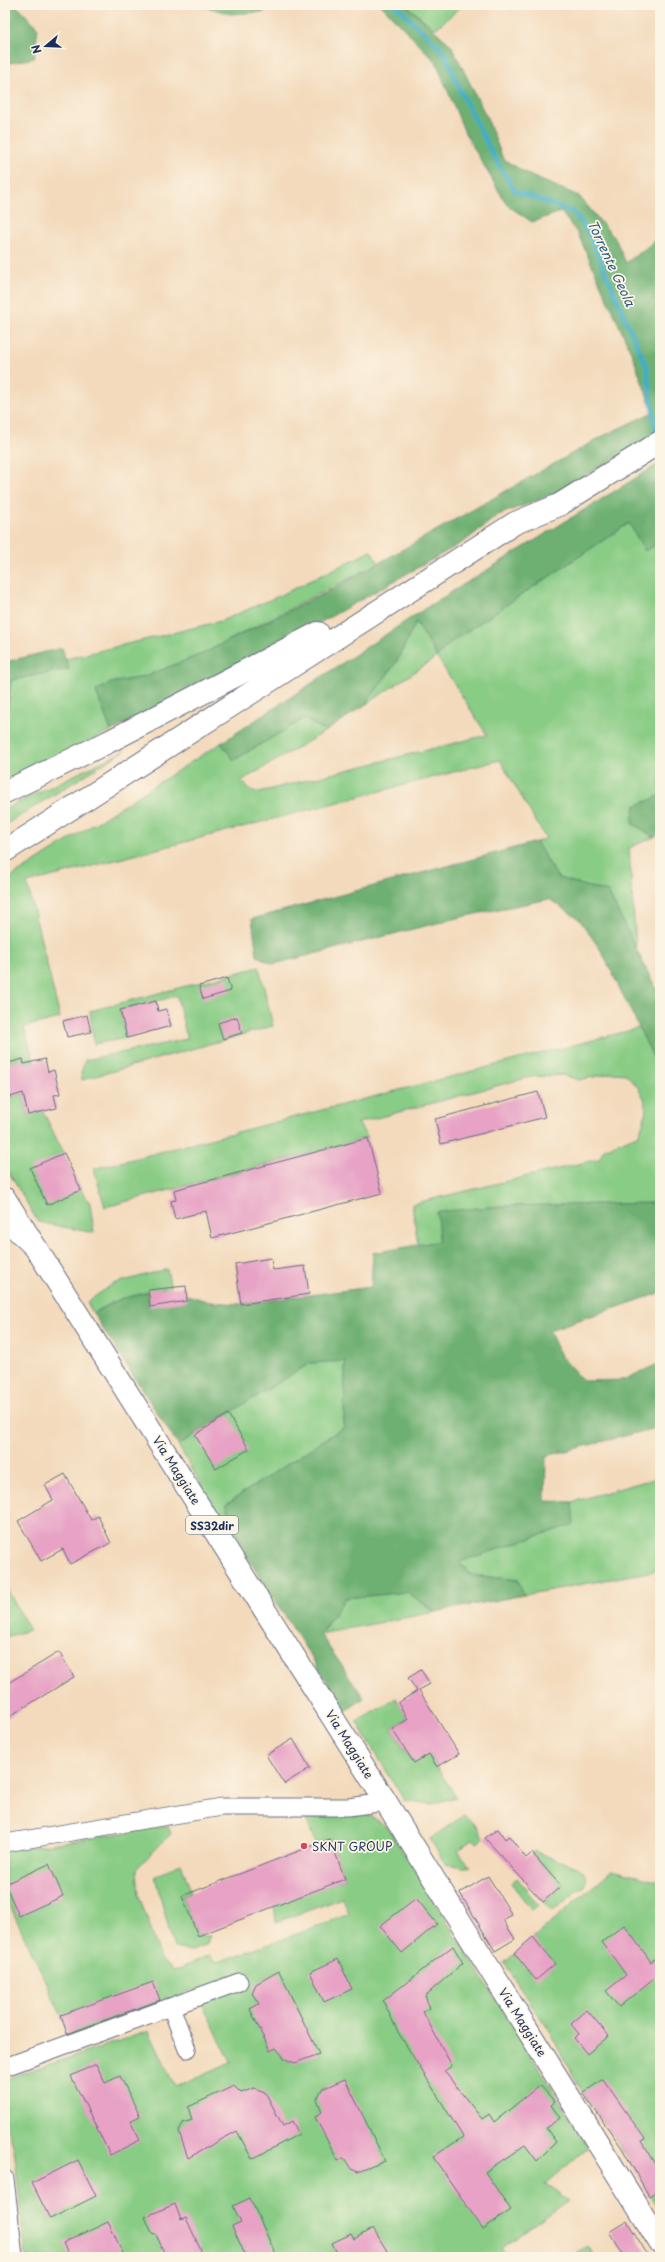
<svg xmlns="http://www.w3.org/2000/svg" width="665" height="2262" viewBox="0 0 665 2262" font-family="'Playpen Sans',sans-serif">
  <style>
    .green { fill: #89cc85; stroke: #527e72 }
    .forest { fill: #6eb072; stroke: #447068 }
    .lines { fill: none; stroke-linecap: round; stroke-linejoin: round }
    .stream { stroke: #44aec3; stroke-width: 5 }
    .building { fill: #e7a2c5 }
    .minor-casing { stroke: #676b7f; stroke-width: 19 }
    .major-casing { stroke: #676b7f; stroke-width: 24 }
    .highway-casing { stroke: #676b7f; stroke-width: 24 }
    .minor { stroke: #fff; stroke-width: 17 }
    .major { stroke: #fff; stroke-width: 22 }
    .highway { stroke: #fff; stroke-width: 22 }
    .poi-dot { fill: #d1495b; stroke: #fcf5e5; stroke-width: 1.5 }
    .labels { text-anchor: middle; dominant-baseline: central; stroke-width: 3.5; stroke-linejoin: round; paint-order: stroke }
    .shield { fill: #fcf5e5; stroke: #5e6a86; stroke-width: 1 }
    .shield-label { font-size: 11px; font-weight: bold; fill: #1b2f5e }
    .street-label { font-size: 12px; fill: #1b2f5e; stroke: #fcf5e5 }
    .poi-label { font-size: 12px; fill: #1b2f5e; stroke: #fcf5e5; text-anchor: start }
    .water-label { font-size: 13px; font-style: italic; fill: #295b81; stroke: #fcf5e5 }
  </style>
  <rect width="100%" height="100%" fill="#fcf5e5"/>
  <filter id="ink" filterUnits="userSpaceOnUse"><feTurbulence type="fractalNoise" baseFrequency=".025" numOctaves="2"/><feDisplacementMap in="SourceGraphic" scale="8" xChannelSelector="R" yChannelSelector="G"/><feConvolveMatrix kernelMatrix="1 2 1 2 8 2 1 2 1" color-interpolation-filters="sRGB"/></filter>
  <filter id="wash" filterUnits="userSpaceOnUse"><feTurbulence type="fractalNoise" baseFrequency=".012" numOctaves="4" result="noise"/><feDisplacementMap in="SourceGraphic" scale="16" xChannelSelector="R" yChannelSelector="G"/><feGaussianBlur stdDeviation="0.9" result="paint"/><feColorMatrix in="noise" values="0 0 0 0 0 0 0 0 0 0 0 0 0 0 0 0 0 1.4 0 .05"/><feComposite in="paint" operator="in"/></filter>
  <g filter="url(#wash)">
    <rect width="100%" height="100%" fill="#f3dabc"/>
    <g class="green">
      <polygon points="406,5 463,5 435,29"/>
      <polygon points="629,523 645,551 660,542 660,796 635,806 632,823 654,837 629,848 636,948 608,892 558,878 536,842 546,839 500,760 27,883 60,1018 24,1027 34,1062 24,1064 23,1060 5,1064 5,881 221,743 234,760 304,718 326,731 241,781 255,793 487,735 437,657 365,705 397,661 416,621 436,656 451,642"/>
      <polygon points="371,551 379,563 202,654 143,677 111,683 96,691 111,731 5,783 5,709 8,708 11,680 68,669 66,659 221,621 281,595"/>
      <polygon points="124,751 5,825 5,809"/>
      <polygon points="259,967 273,1026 82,1080 81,1073 85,1060 187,1039 177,996 120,1010 127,1038 94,1044 90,1011"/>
      <path d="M639 1028 660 1071V1203L499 1206 437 1213 440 1241 418 1245 412 1204 599 1159 604 1149 639 1134C651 1105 647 1096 626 1074L613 1073 579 1080 563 1075 531 1077 511 1082 358 1123 368 1138 105 1207 94 1169Z"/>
      <polygon points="5,1077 10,1097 23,1093 28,1115 43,1111 81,1190 90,1203 94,1233 38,1222 5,1166"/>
      <polygon points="167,1269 171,1290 120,1299 93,1313 87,1302 113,1284"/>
      <polygon points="345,1361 344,1427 226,1504 249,1560 210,1500 178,1445 310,1363"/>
      <polygon points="660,1477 660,1570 524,1595 518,1580 471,1575 459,1562 573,1524 572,1502"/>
      <polygon points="5,1586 30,1630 5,1637"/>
      <polygon points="407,1592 435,1612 320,1634 345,1598"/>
      <polygon points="396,1698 408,1719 392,1729 413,1763 429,1754 456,1797 432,1804 404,1800 356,1721"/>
      <polygon points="367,1814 389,1829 588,2147 545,2185 569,2200 502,2248 509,2257 26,2257 14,2148 5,2122 5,2079 149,2031 175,2087 231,2062 195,1989 69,2037 61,2015 5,1895 5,1851 168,1826 171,1834 137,1868 139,1896 162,1961 174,1971 209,1955 217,1962 276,1942 349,1914 343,1898 276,1922 274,1905 345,1879 330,1839 316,1844 306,1819"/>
      <polygon points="464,1815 476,1826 484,1838 477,1843 473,1839 458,1850 470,1868 445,1864 430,1839"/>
      <polygon points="534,1851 581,1869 587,1877 584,1886 552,1911 543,1902 561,1886 532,1853"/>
      <polygon points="181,1863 191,1892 182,1896 198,1936 210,1936 206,1945 191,1951 174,1948 155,1877"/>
      <polygon points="612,1870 660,1882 660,2212 625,2153 583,2093 548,2029 504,1963"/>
      <polygon points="517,1878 538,1905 532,1910 511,1883"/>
      <polygon points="587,2246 594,2257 570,2257"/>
    </g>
    <g class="forest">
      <polygon points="5,5 16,5 38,28 34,58 5,64"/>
      <polygon points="198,5 270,5 264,12 231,14"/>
      <polygon points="381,5 406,5 451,45 487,118 503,159 531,176 579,196 616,240 626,263 660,237 660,432 552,495 498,515 465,541 300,634 111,731 96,691 111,683 143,677 202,654 331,590 603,436 653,412 632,354 578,234 561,212 532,222 507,205 465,133 436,62"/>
      <polygon points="660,463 660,542 645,551 629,523 451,642 437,657 416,622 397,661 365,705 326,731 304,719 234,760 221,743 432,604"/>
      <polygon points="62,648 69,669 11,680 8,709 5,709 5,662"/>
      <polygon points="660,796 660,834 654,837 632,823 635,806"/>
      <polygon points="536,842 558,878 608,892 660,997 660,1071 602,952 579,919 549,899 461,917 274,964 257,956 252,919"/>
      <polygon points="660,1203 660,1293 549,1330 561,1356 583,1381 623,1380 660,1363 660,1427 546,1456 545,1501 572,1502 574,1524 459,1562 471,1575 518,1580 524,1595 435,1612 407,1592 345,1598 320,1634 364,1698 346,1711 249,1560 226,1504 344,1427 345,1361 310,1363 178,1445 93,1313 120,1299 164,1288 210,1302 241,1304 371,1287 373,1253 439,1241 437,1212 499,1206"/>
    </g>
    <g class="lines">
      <polyline class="stream" points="395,5 445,53 460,90 493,155 515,191 573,212 587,230 647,368 656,431 660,438"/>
    </g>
    <g id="blocks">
      <g class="building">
        <polygon points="227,978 231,991 203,999 199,986"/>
        <polygon points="156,1001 158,1011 166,1009 171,1026 127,1038 120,1010"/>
        <polygon points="87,1015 91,1032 67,1037 63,1021"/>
        <polygon points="237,1017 242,1033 223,1039 218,1023"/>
        <polygon points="23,1059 24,1064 45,1059 48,1072 54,1070 60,1094 54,1095 57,1108 28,1115 23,1093 10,1097 5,1077 5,1064"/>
        <polygon points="538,1092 545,1117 441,1144 435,1119"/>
        <polygon points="368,1138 382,1193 212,1238 206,1211 175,1219 171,1201 176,1200 174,1190"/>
        <polygon points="64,1153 81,1190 47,1205 30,1168"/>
        <polygon points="271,1258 273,1270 305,1266 309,1294 241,1304 235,1264"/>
        <polygon points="186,1286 187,1301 150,1307 148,1290"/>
        <polygon points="228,1414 249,1449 216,1469 195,1435"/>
        <polygon points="65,1474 91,1520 98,1516 111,1543 70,1564 63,1549 41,1561 18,1521 53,1500 45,1485"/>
        <polygon points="59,1652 74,1677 5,1719 5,1685"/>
        <polygon points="421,1670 430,1684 419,1690 459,1754 437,1767 429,1754 414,1763 392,1729 408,1719 398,1703 417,1691 408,1678"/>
        <polygon points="293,1739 310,1768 284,1784 266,1755"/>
        <polygon points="498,1829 505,1839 509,1836 526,1858 532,1853 561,1886 543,1902 485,1838"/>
        <polygon points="330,1839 345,1879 198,1936 182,1896"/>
        <polygon points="49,1864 63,1896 19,1916 5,1884"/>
        <polygon points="488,1876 512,1915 503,1920 515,1939 495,1951 460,1893"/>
        <polygon points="416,1898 437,1924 402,1953 380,1926"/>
        <polygon points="624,1925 651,1962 660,1954 660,1973 619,2007 606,1991 626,1975 602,1942"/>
        <polygon points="533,1937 555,1964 536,1980 514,1953"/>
        <polygon points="453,1946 463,1963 425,1996 430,2008 423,2012 452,2066 444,2071 482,2119 489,2114 494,2122 540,2085 555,2102 551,2105 560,2118 546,2128 556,2142 537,2161 525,2145 485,2172 511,2210 483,2229 433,2157 463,2137 398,2032 383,2001"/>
        <polygon points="338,1959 352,1989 324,2002 310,1972"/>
        <polygon points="279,1971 319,2054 295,2063 285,2059 276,2048 270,2051 250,2009 259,2004 252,1993 256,1984"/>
        <polygon points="153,1982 160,2000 67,2034 61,2015"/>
        <polygon points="587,2010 609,2036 587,2054 574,2038 579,2034 571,2024"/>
        <polygon points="96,2064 105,2083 120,2076 140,2116 130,2121 140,2140 110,2155 71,2076"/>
        <polygon points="345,2079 385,2161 358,2172 351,2169 344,2158 338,2161 315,2117 322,2112 317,2099 322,2089"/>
        <polygon points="603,2079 645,2139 642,2141 660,2171 660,2189 649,2196 622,2148 583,2093"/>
        <polygon points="234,2086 241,2093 254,2088 265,2092 283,2126 292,2121 299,2134 252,2159 237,2131 188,2158 179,2132 183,2123 192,2120 188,2107"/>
        <polygon points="78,2160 96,2196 50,2219 32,2183"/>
        <polygon points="250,2198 277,2257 246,2257 232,2226 241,2222 233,2206"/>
        <polygon points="175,2204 181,2220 186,2218 204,2257 166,2257 156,2234 153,2235 145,2217"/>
        <polygon points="627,2221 649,2257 625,2257 609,2232"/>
        <polygon points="108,2222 123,2253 114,2257 70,2257 63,2243"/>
        <polygon points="373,2228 387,2251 376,2257 339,2257 332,2243 351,2234 354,2239"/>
      </g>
    </g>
  </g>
  <g filter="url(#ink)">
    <use href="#blocks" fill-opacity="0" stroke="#676b7f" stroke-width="1"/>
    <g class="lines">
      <defs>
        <g id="minor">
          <polyline points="5,1843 222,1807 348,1807 386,1802"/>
          <polyline points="171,2007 187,2049"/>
          <polyline points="5,2067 239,1982"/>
          <polyline points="5,2179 14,2257"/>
        </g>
        <polyline id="major" points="5,1199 386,1802 660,2243"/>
        <g id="highway">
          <polyline points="5,792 108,742 318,633"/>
          <polyline points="5,851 515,523 559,505 660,442"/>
          <polyline points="5,1218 37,1249"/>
        </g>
      </defs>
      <use href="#minor" class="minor-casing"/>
      <use href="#major" class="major-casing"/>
      <use href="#highway" class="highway-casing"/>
      <use href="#minor" class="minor"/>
      <use href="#major" class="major"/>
      <use href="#highway" class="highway"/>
    </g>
  </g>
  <circle class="poi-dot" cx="304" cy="1846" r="4"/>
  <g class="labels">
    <rect class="shield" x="186" y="1516" width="52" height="18" rx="3"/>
    <g class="shield-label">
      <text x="212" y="1525">SS32dir</text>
    </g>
    <g class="street-label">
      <text transform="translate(177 1470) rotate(58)">Via Maggiate</text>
      <text transform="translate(350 1744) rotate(58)">Via Maggiate</text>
      <text transform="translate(523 2022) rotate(58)">Via Maggiate</text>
    </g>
    <g class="poi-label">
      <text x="312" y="1846">SKNT GROUP</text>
    </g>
    <g class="water-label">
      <text transform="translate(612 263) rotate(65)">Torrente Geola</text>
    </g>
  </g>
  <rect width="665" height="2262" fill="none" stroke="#fcf5e5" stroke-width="20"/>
  <g transform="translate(46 46) rotate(251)" stroke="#fcf5e5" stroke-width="3" paint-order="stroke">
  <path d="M0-3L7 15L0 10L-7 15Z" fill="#1b2f5e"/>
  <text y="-6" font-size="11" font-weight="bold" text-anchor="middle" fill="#1b2f5e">N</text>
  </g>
</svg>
